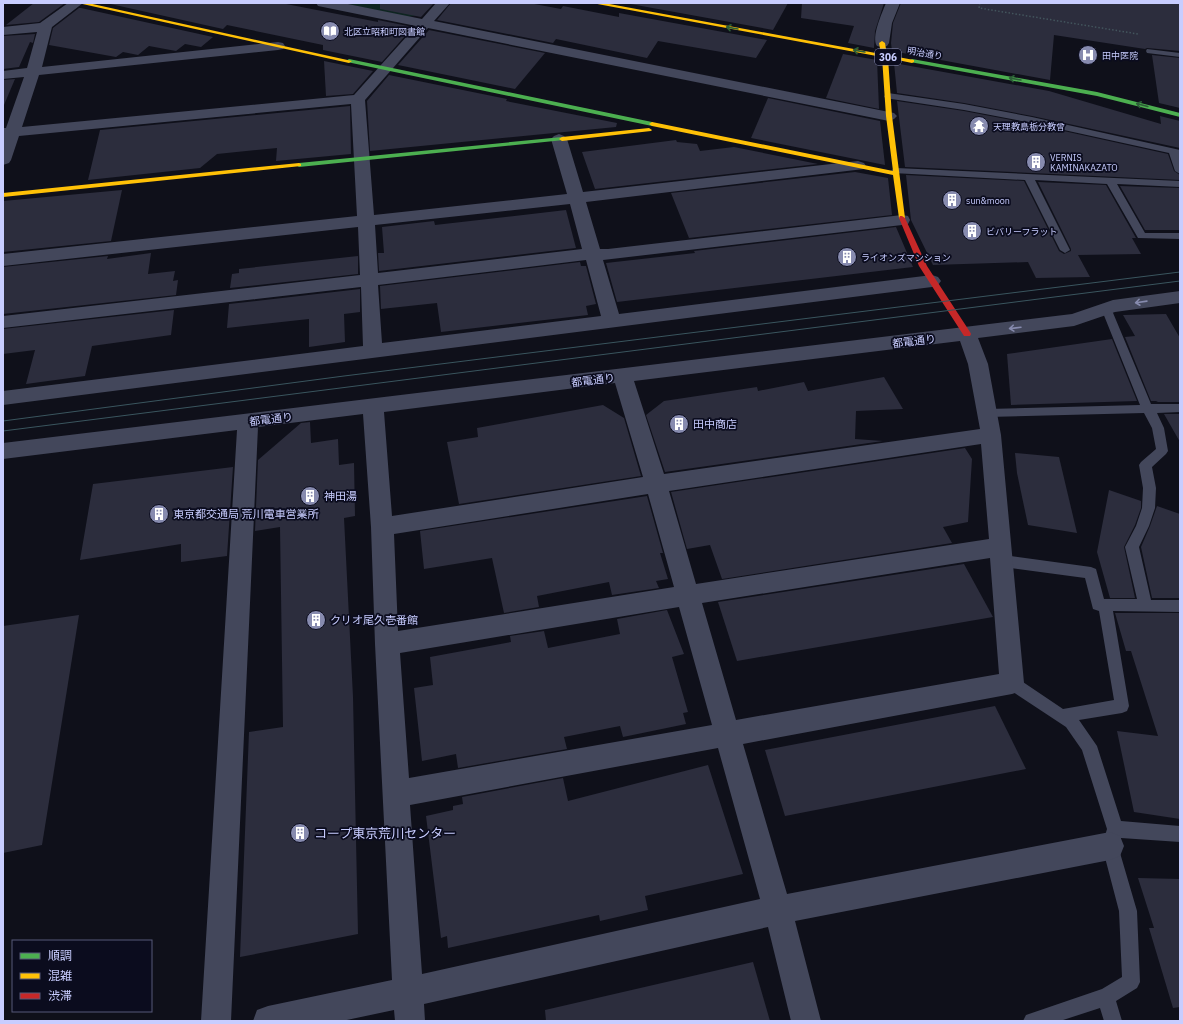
<svg xmlns="http://www.w3.org/2000/svg" width="1183" height="1024" viewBox="0 0 1183 1024" font-family="'IBM Plex Sans','Noto Sans JP',sans-serif">
  <style>
    .green { fill: #0e2521 }
    .building { fill: #2c2d3d }
    .lines { fill: none; stroke-linecap: round; stroke-linejoin: round }
    .path { stroke: #43555d; stroke-width: 1.5; stroke-dasharray: 1.5 2; stroke-linecap: butt }
    .lane { fill: #43475b; fill-rule: evenodd }
    .street { fill: #43475b; fill-rule: evenodd }
    .fast { fill: #4caf50; fill-rule: evenodd }
    .slow { fill: #ffc107; fill-rule: evenodd }
    .jam { fill: #c62828; fill-rule: evenodd }
    .tram { stroke: #3a555e; stroke-width: 1 }
    .oneway { stroke: #2c5e37 }
    .oneway2 { stroke: #868aad }
    .labels { text-anchor: middle; dominant-baseline: central; stroke-width: 3.5; stroke-linejoin: round; paint-order: stroke }
    .far-poi-label { font-size: 9px; fill: #c8cdff; stroke: #0b0c1e; text-anchor: start }
    .far-street-label { font-size: 9px; fill: #c8cdff; stroke: #0b0c1e }
    .shield { fill: #0b0c1e; stroke: #8f93bc; stroke-width: 1 }
    .shield-label { font-size: 10px; font-weight: bold; fill: #c8cdff }
    .street-label { font-size: 11px; fill: #c8cdff; stroke: #0b0c1e }
    .poi-label { font-size: 11px; fill: #c8cdff; stroke: #0b0c1e; text-anchor: start }
    .near-poi-label { font-size: 13px; fill: #c8cdff; stroke: #0b0c1e; text-anchor: start }
  </style>
  <rect width="100%" height="100%" fill="#0f101a"/>
  <polygon class="green" points="343,3 431,3 418,15 408,17"/>
  <g class="building">
    <polygon points="34,3 65,3 39,22 6,25"/>
    <polygon points="106,3 281,3 378,22 378,20 413,27 382,62 323,50 323,45 227,25 223,29"/>
    <polygon points="380,3 434,3 421,17 380,9"/>
    <polygon points="451,3 529,3 561,9 563,6 619,17 619,13 767,40 756,58 658,41 647,58 556,39 553,43 437,20"/>
    <polygon points="625,3 788,3 773,30"/>
    <polygon points="802,3 884,3 875,31 874,48 848,43 854,26 801,18"/>
    <polygon points="901,3 1180,3 1180,51 1147,48 1145,49 1054,35 1050,80 892,51 891,43 893,23"/>
    <polygon points="79,8 81,8 213,37 201,47 185,44 176,51 149,46 138,55 123,52 116,57 49,45 53,28"/>
    <polygon points="429,30 545,53 515,89 398,65"/>
    <polygon points="35,34 33,43 30,42 19,67 3,69 3,36"/>
    <polygon points="843,54 877,60 879,109 826,98"/>
    <polygon points="1152,55 1180,58 1180,108 1159,103"/>
    <polygon points="324,61 373,71 353,94 326,96"/>
    <polygon points="894,63 1049,91 1161,124 1160,116 1180,121 1180,148 1032,116 964,103 897,93"/>
    <polygon points="389,75 507,99 506,101 617,123 616,127 370,151 367,101"/>
    <polygon points="15,79 4,105 3,105 3,80"/>
    <polygon points="768,98 880,121 885,165 751,138"/>
    <polygon points="897,101 964,111 1032,124 1168,154 1174,171 1180,175 1180,180 905,167"/>
    <polygon points="350,106 351,154 276,161 277,148 217,154 200,168 88,180 100,130"/>
    <polygon points="676,140 677,142 697,144 700,151 734,147 818,164 595,189 582,152"/>
    <polygon points="855,172 888,178 892,215 689,238 671,193"/>
    <polygon points="906,175 1024,181 1059,251 1064,254 1071,251 1071,249 1038,182 1106,185 1136,238 1132,238 1141,254 1078,255 1090,277 1036,278 1028,262 933,265 911,220"/>
    <polygon points="1120,186 1180,188 1180,230 1145,230"/>
    <polygon points="122,190 111,241 3,252 3,201"/>
    <polygon points="566,210 576,248 379,271 378,253 384,253 382,227 434,221 435,225"/>
    <polygon points="896,227 913,267 617,302 606,263 695,253 694,251"/>
    <polygon points="151,253 148,274 175,271 173,281 178,280 176,295 3,314 3,267 108,256 107,259"/>
    <polygon points="358,256 358,274 230,288 232,274 239,273 239,269"/>
    <polygon points="580,262 581,266 586,266 596,304 586,306 588,315 441,332 437,303 381,309 380,286"/>
    <polygon points="360,289 360,312 344,314 345,342 309,347 309,319 227,328 229,304"/>
    <polygon points="174,310 171,335 92,346 85,376 26,384 35,350 3,354 3,329"/>
    <polygon points="1166,314 1180,338 1180,402 1158,402 1156,401 1151,401 1125,337 1135,336 1123,315"/>
    <polygon points="1112,339 1137,401 1011,405 1007,354"/>
    <polygon points="884,377 903,409 856,411 855,439 883,441 665,472 646,415 664,401 757,387 758,391 804,382 808,391"/>
    <polygon points="603,405 624,418 641,476 459,504 447,442 478,437 477,428"/>
    <polygon points="1164,414 1180,414 1180,442"/>
    <polygon points="310,422 311,443 338,439 339,465 354,463 355,516 344,518 353,697 358,934 240,957 249,732 283,727 280,527 255,531 258,460 301,423"/>
    <polygon points="965,448 972,459 968,522 943,527 952,543 722,579 710,545 687,549 671,492"/>
    <polygon points="1015,453 1059,457 1077,533 1028,525 1017,473"/>
    <polygon points="233,467 227,556 181,562 181,544 80,560 93,484"/>
    <polygon points="1109,490 1141,501 1141,508 1135,525 1124,547 1135,598 1110,598 1097,552"/>
    <polygon points="647,496 663,553 660,553 668,579 656,581 659,588 612,595 609,582 537,596 539,607 504,613 492,558 424,569 420,531"/>
    <polygon points="1157,506 1180,514 1180,598 1152,598 1141,547 1150,526"/>
    <polygon points="964,564 993,617 737,661 718,602"/>
    <polygon points="667,610 684,654 672,657 688,712 683,713 686,724 623,737 620,726 564,737 567,749 458,768 456,754 422,761 414,688 433,685 430,657 511,642 510,636 544,631 548,648 620,634 617,619"/>
    <polygon points="1115,613 1180,613 1180,819 1134,812 1117,731 1158,736 1131,651 1126,651"/>
    <polygon points="79,615 42,845 3,853 3,626"/>
    <polygon points="995,706 1026,769 785,816 765,750"/>
    <polygon points="708,765 743,874 645,896 648,910 600,921 599,915 448,948 447,936 441,938 426,816 453,810 453,806 463,804 462,797 563,778 568,801"/>
    <polygon points="1138,878 1180,879 1180,1007 1173,1008 1149,928 1154,928"/>
    <polygon points="753,962 770,1021 546,1021 545,1010"/>
  </g>
  <g class="lines">
    <polyline class="path" points="980,3 979,8 1138,34"/>
    <g class="lane">
      <polygon points="1147,49 1180,53 1180,57 1147,53 1146,51"/>
      <polygon points="888,93 964,104 1032,117 1180,150 1180,174 1175,171 1169,153 1032,123 964,110 885,98 884,96"/>
      <polygon points="896,168 1180,181 1180,187 1117,184 1145,233 1180,233 1180,239 1138,238 1107,184 1035,180 1070,250 1065,253 1060,250 1025,180 893,173 891,171 893,169"/>
      <polygon points="1106,304 1110,305 1111,308 1151,404 1180,404 1180,412 1157,413 1164,428 1168,451 1166,454 1152,467 1156,488 1155,508 1149,526 1139,547 1151,600 1180,600 1180,612 1113,611 1129,706 1127,711 1122,713 1079,720 1097,746 1121,821 1180,826 1180,842 1121,838 1118,846 1137,911 1140,982 1137,988 1116,1001 1122,1021 1104,1021 1100,1008 1060,1021 1023,1021 1026,1015 1102,989 1122,977 1119,911 1102,846 1107,829 1082,750 1066,727 1007,688 1005,683 1007,678 1012,676 1017,678 1063,709 1114,700 1099,611 1093,609 1085,578 1003,567 998,565 996,561 998,557 1003,555 1091,567 1096,569 1104,599 1137,599 1125,547 1136,526 1142,508 1143,488 1139,465 1141,462 1156,449 1152,428 1144,413 987,417 983,416 981,413 983,410 987,409 1140,405 1101,308 1102,305"/>
    </g>
    <g class="street">
      <path d="M68 3H83L52 27 42 67 278 42 283 43 285 46 283 49 278 50 39 75 22 127 354 95 416 26 323 7 318 6 316 3H343L422 19 436 3H450L434 21 894 113 897 116 894 119 889 121 428 28 365 100 374 215 567 194 551 139 554 136 559 134 564 136 567 139 583 192 858 161 864 163 866 166 864 169 586 202 600 249H608L902 215 908 216 910 220 908 224 902 225 603 260 619 314 932 275 938 277 941 281 938 285 932 287 3 405V391L363 346 361 287 3 328V316L360 275 358 227 3 266V254L357 216 351 104 19 136 11 160 9 163 3 165V128H6L24 77 3 79V71L27 68 37 32 3 35V27L40 23ZM570 204 582 249 378 273 375 225ZM586 260 601 316 382 343 378 285Z"/>
      <path d="M886 3H900L892 23 889 43 887 46 882 47 877 46C871 37 882 13 886 3Z"/>
      <path d="M1180 291V303L1115 312 1074 326 978 338 988 364 1001 435 1024 683 1021 691 1012 694 743 744 787 894 1110 832 1120 836 1124 846 1120 856 1110 860 795 921 821 1021H791L768 927 424 1004 425 1021H395L394 1010 342 1021H253L257 1010 268 1006 392 980 375 644 371 527 363 414 258 427 231 1021H201L237 430 3 459V443L1072 314 1113 300ZM960 341 968 364 980 429 664 474 634 381ZM615 383 643 477 392 516 384 412ZM981 444 989 539 696 584 669 491ZM648 494 674 587 398 631 394 534ZM990 558 999 674 736 720 702 603ZM679 607 712 725 409 778 400 653ZM718 748 760 899 422 974 410 805Z"/>
    </g>
    <g class="fast">
      <polygon points="349,59 652,122 655,124 652,126 347,62 346,61"/>
      <polygon points="912,59 1097,92 1180,113 1180,117 1097,96 910,62 910,60"/>
      <polygon points="562,137 565,139 564,140 299,167 296,165 299,163"/>
    </g>
    <g class="slow">
      <polygon points="78,3 88,3 352,61 349,63"/>
      <polygon points="592,3 604,3 881,54 879,43 882,41 885,43 887,55 914,60 914,62 912,63 888,58 892,116 905,218 904,220 902,220 899,218 893,175 652,126 649,124 652,122 893,171 886,116 882,57"/>
      <polygon points="649,128 652,130 651,131 562,141 559,139 562,137"/>
      <polygon points="299,163 301,164 301,166 3,197 3,193"/>
    </g>
    <polygon class="jam" points="900,216 902,216 905,218 927,266 970,332 971,334 970,336 964,336 919,266 899,218"/>
    <g class="tram">
      <polyline points="3,421 344,376 1180,272"/>
      <polyline points="3,431 1180,281"/>
    </g>
  </g>
  <defs><path id="oneway-shaft" d="M-6 0H5M1.5-3L5.5 0L1.5 3" fill="none" stroke-width="1.6" stroke-linecap="round" stroke-linejoin="round"/></defs>
  <g class="oneway">
    <use href="#oneway-shaft" transform="translate(732 28) rotate(-170)"/>
    <use href="#oneway-shaft" transform="translate(859 51) rotate(-170)"/>
    <use href="#oneway-shaft" transform="translate(1015 79) rotate(-170)"/>
    <use href="#oneway-shaft" transform="translate(1142 105) rotate(-165)"/>
  </g>
  <g class="oneway2">
    <use href="#oneway-shaft" transform="translate(1141 302) rotate(172)"/>
    <use href="#oneway-shaft" transform="translate(1015 328) rotate(173)"/>
  </g>
  <defs>
    <symbol id="library-disc" viewBox="-11 -11 22 22"><circle r="9.5" fill="#878baf" stroke="#0b0c1e"/><path d="M-6-4Q-3-5.5-.7-3.5V5Q-3 3-6 4ZM6-4Q3-5.5 .7-3.5V5Q3 3 6 4Z" fill="#fff"/></symbol>
    <symbol id="hospital-disc" viewBox="-11 -11 22 22"><circle r="9.5" fill="#878baf" stroke="#0b0c1e"/><path d="M-5-5h3v3.5h4V-5h3V5h-3V1.5h-4V5h-3Z" fill="#fff"/></symbol>
    <symbol id="temple-disc" viewBox="-11 -11 22 22"><circle r="9.5" fill="#878baf" stroke="#0b0c1e"/><path d="M0-6L5-2H3V0L6.5 2.5H4V6H1.5V3h-3V6H-4V2.5H-6.5L-3 0V-2H-5Z" fill="#fff"/></symbol>
    <symbol id="building-disc" viewBox="-11 -11 22 22"><circle r="9.5" fill="#878baf" stroke="#0b0c1e"/><path d="M-4-6H4V6H1V3H-1V6H-4ZM-2.5-4.3h1.7v1.8h-1.7ZM.8-4.3h1.7v1.8H.8ZM-2.5-1h1.7V.8h-1.7ZM.8-1h1.7V.8H.8Z" fill="#fff"/></symbol>
  </defs>
  <g fill-rule="evenodd">
    <use href="#library-disc" x="319" y="20" width="22" height="22"/>
    <use href="#hospital-disc" x="1077" y="44" width="22" height="22"/>
    <use href="#temple-disc" x="968" y="115" width="22" height="22"/>
    <use href="#building-disc" x="1025" y="151" width="22" height="22"/>
    <use href="#building-disc" x="941" y="189" width="22" height="22"/>
    <use href="#building-disc" x="961" y="220" width="22" height="22"/>
    <use href="#building-disc" x="836" y="246" width="22" height="22"/>
    <use href="#building-disc" x="668" y="413" width="22" height="22"/>
    <use href="#building-disc" x="299" y="485" width="22" height="22"/>
    <use href="#building-disc" x="148" y="503" width="22" height="22"/>
    <use href="#building-disc" x="305" y="609" width="22" height="22"/>
    <use href="#building-disc" x="289" y="822" width="22" height="22"/>
  </g>
  <g class="labels">
    <g class="far-poi-label">
      <text x="344" y="31">北区立昭和町図書館</text>
      <text x="1102" y="55">田中医院</text>
      <text x="993" y="126">天理教島栃分教曾</text>
      <text x="1050" y="157">VERNIS<tspan x="1050" dy="10">KAMINAKAZATO</tspan></text>
      <text x="966" y="200">sun&amp;moon</text>
      <text x="986" y="231">ビバリーフラット</text>
      <text x="861" y="257">ライオンズマンション</text>
    </g>
    <g class="far-street-label">
      <text transform="translate(925 53) rotate(10)">明治通り</text>
    </g>
    <rect class="shield" x="875" y="49" width="26" height="16" rx="3"/>
    <g class="shield-label">
      <text x="888" y="57">306</text>
    </g>
    <g class="street-label">
      <text transform="translate(914 341) rotate(-7)">都電通り</text>
      <text transform="translate(593 380) rotate(-7)">都電通り</text>
      <text transform="translate(271 419) rotate(-7)">都電通り</text>
    </g>
    <g class="poi-label">
      <text x="693" y="424">田中商店</text>
      <text x="324" y="496">神田湯</text>
      <text x="173" y="514">東京都交通局 荒川電車営業所</text>
      <text x="330" y="620">クリオ尾久壱番館</text>
    </g>
    <g class="near-poi-label">
      <text x="314" y="833">コープ東京荒川センター</text>
    </g>
  </g>
  <rect width="1183" height="1024" fill="none" stroke="#c8cdff" stroke-width="8"/>
  <rect x="12" y="940" width="140" height="72" fill="#0b0c1e" stroke="#575978"/>
  <rect x="20" y="953" width="20" height="6" fill="#4caf50" stroke="#575978"/>
  <text x="48" y="960" font-size="12" fill="#c8cdff">順調</text>
  <rect x="20" y="973" width="20" height="6" fill="#ffc107" stroke="#575978"/>
  <text x="48" y="980" font-size="12" fill="#c8cdff">混雑</text>
  <rect x="20" y="993" width="20" height="6" fill="#c62828" stroke="#575978"/>
  <text x="48" y="1000" font-size="12" fill="#c8cdff">渋滞</text>
</svg>
